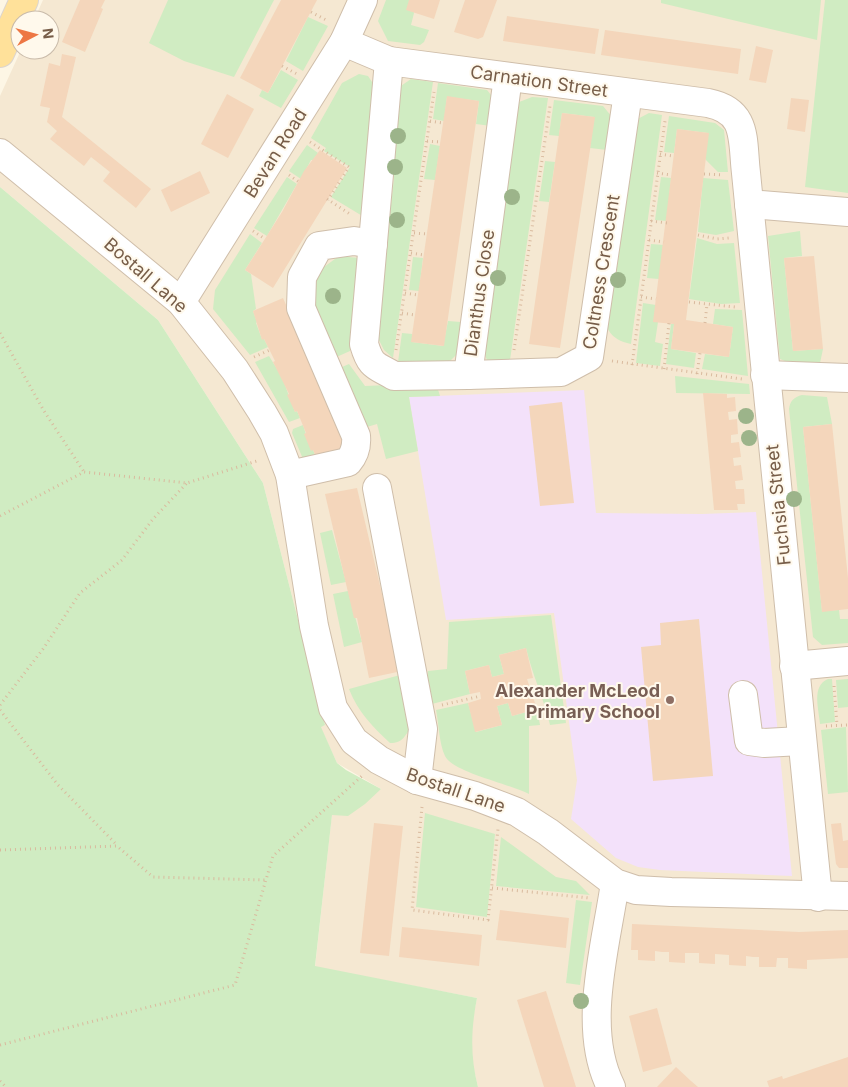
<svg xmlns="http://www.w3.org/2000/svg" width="848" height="1087" viewBox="0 0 848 1087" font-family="Inter,sans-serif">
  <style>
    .residential { fill: #f5e8d2 }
    .education { fill: #f3e1fa }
    .green { fill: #d0ecc2 }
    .building { fill: #f4d6bb }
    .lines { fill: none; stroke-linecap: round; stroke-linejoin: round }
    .minor-casing { stroke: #cfbeaa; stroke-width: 30 }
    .major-casing { stroke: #dcd5cf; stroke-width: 30 }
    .path { stroke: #d9ba9e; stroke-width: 3; stroke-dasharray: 1 4; stroke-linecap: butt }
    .minor { stroke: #fff; stroke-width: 28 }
    .major { stroke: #ffe19a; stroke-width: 28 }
    .tree { fill: #9cb48a }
    .education-dot { fill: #8d6e63; stroke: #fff9ec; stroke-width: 2 }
    .labels { text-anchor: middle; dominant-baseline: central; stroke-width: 4; stroke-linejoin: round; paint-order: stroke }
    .street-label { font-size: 18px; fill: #775d48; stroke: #fff9ec }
    .education-label { font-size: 18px; font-weight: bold; fill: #785e54; stroke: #fff9ec; text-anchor: end }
  </style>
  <rect width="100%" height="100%" fill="#fdf6e5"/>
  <polygon class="residential" points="43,0 848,0 848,1087 478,1087 472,1062 472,1022 477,998 315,967 332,814 381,789 337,763 320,726 325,725 263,483 158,320 0,187 0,96 21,50 50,50 50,20 34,20"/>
  <polygon class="education" points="584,390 596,513 702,514 756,512 792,876 660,870 638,867 616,858 571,819 577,780 554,613 446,620 409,397"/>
  <g class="green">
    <polygon points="168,0 274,0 234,77 184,61 149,43"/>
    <polygon points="386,0 409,0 414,13 411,25 429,30 424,42 420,45 388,41 378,21"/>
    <polygon points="661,0 821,0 817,40 661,3"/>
    <polygon points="825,0 848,0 848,193 805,187"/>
    <polygon points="308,17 328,26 303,71 286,61"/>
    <polygon points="281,70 298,80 281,108 259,96 262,90 268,93"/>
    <polygon points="359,74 368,76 374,85 364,217 331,197 350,167 324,151 326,148 311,138 342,83"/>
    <polygon points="411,79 433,82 393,358 384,350 377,336 382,245 387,242 394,178 387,164 395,90"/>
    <polygon points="438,83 487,90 495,100 491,126 476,124 479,101 447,97 444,121 433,119"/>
    <polygon points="532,97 548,98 510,360 488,363 479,338 514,104"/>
    <polygon points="554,100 603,106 612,117 607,150 590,148 594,117 562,113 559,136 549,135"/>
    <path d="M649 113 662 115 631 344C593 337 605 299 609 271L617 267 626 205 620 195 630 123Z"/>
    <polygon points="669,116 715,123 724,130 728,172 718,172 705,159 708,133 677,129 674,153 664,152"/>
    <polygon points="430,144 440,146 435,180 424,179"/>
    <polygon points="307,145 318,153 313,160 311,160 301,179 289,171"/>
    <polygon points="545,161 555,162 549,202 539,201"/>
    <polygon points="287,177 297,184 267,236 254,228"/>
    <polygon points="661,177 671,178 667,221 655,220"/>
    <polygon points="703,178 728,180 734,231 716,235 698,232"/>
    <path d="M0 187 158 320 263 483 325 725 321 727 337 763 346 770 381 789 365 804 348 816 332 815 315 966 477 998C471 1029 470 1056 478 1087H0Z"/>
    <polygon points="800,231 802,256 784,258 793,351 823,349 820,363 785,361 780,359 768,236"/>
    <polygon points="250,234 262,243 245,270 251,274 256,309 253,311 257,322 256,323 262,339 264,339 268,347 250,355 213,309 215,290"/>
    <polygon points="697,238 717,244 734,243 740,303 721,304 689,299"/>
    <polygon points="651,244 664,245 659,279 647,278"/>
    <polygon points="339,256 359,258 350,351 332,359 306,294 320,270"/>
    <polygon points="413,257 423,258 419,291 409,290"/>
    <polygon points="643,303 656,305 658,322 655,342 663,344 660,366 636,363"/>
    <polygon points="715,309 742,310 748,376 702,369 705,354 729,357 733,327 713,324"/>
    <polygon points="448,321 461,322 457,354 447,364 398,362 402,333 412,334 412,342 443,346"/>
    <polygon points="671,324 674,324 671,349 696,353 694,368 666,364"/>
    <polygon points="269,356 282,377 295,412 297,411 300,418 289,422 255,362"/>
    <polygon points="349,364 365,386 436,383 440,396 409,397 418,451 386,459 377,424 360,429 335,370"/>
    <polygon points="675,376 749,384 750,394 676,393"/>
    <path d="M802 395 827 397 832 424 803 427 822 611 839 610 840 619H848V643L822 645 813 637 789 409C790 401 794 397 802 395Z"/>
    <polygon points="303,425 311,450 313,450 318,461 306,466 292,433 293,429"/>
    <polygon points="332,530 346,582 331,585 320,533"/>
    <polygon points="348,591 362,642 344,647 333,594"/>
    <path d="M551 615 566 723 550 725C544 699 532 674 526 648L499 655 504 674 492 677 489 665 465 671 470 694 432 704 428 702 426 685 428 671 447 669 449 622Z"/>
    <path d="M400 675 412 726C404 736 404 743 390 743 372 726 358 712 349 689Z"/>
    <path d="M828 679H832L835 722 820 724C819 709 811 686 828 679Z"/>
    <polygon points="848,679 848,707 838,708 836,680"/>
    <path d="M468 703 476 732 502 725 497 706 508 703 512 716 537 709 540 725 529 726V794C510 784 452 772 445 756 439 743 439 725 436 710Z"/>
    <polygon points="846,727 848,792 828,794 821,730"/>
    <polygon points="425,813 495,834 487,917 416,907"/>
    <polygon points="501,837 556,877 576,881 590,895 496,886"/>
    <polygon points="576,900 592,902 580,985 566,983"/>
  </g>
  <g class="building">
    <polygon points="80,0 105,0 101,8 103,9 85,52 62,42"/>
    <polygon points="281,0 317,0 268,93 240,78"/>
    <polygon points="409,0 440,0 434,19 406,10"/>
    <polygon points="465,0 497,0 483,37 478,39 454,32"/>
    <polygon points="507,16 599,29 595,54 503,41"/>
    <polygon points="605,30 741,49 738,74 601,55"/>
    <polygon points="756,46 773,50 766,83 749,80"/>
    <polygon points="62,54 76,57 62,117 151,189 136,208 103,181 110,172 91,157 84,166 50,139 57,131 47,122 50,108 40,106 49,63 60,66"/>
    <polygon points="227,94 254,109 228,158 201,144"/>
    <polygon points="447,96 479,101 444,346 411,342"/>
    <polygon points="791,98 809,100 805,132 787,129"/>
    <polygon points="562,113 595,117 560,348 529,344"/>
    <polygon points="677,129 709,133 686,320 733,327 729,357 671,349 674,324 653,322"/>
    <polygon points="320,150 347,168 273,288 245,270 282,212 304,171"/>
    <polygon points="200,171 210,193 171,212 161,190"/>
    <polygon points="814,256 823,349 793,351 784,258"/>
    <polygon points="283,298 349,448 318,461 313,450 311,451 304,434 306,433 297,411 295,412 287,395 289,394 273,362 275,361 264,339 262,340 253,311"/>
    <polygon points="703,393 727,394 727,398 735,397 736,411 728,412 729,420 737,419 738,434 731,435 731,443 739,442 741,457 733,458 734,466 741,465 743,480 735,481 736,489 744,489 745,504 737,504 738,510 714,510"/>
    <polygon points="562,402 574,503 540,506 529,406"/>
    <polygon points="832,424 848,578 848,609 822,612 803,427"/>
    <polygon points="357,488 386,611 390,610 402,671 369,678 357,618 354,618 325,494"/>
    <polygon points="699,619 713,776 653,781 641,647 661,645 660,623"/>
    <polygon points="526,648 533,678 527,679 537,709 512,716 508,703 497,706 502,725 475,732 468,703 481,699 480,692 470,694 465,671 489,665 492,677 504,674 499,655"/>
    <polygon points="374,823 403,826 389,956 360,953"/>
    <polygon points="841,823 843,841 848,840 848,868 839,868 836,864 831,824"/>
    <polygon points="500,910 569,918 566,948 496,940"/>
    <polygon points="632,924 799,932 848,930 848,958 807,960 807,969 788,968 788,958 777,958 776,967 759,967 759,957 753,957 746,956 746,966 729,965 729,955 715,954 715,964 699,963 699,953 685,953 685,963 669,962 669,952 662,952 655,951 655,961 638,960 638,950 631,950"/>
    <polygon points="402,927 482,935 479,966 399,957"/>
    <polygon points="546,991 576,1087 544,1087 517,1000"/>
    <polygon points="657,1008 672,1064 643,1072 629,1016"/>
    <polygon points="848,1057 848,1087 769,1087 767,1081 782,1076 783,1079"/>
    <polygon points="676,1067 691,1081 698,1087 657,1087"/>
  </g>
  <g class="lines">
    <defs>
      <g id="minor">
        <path d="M344 42 389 61 708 103C748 111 742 139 746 173L818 897"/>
        <path d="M389 61 364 344C371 368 376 365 394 376L468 375 508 77"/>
        <polyline points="0,153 181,302 235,370 262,412 274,433 290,475 314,626 333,708 354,741 379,760 417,780 475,796 517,812 548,832 615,883 636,890 671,892 848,896"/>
        <polyline points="749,204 848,212"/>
        <polyline points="181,302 344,42 363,0"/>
        <polyline points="468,375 561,372 589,357 628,93"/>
        <polyline points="765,375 848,378"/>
        <path d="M290 475 348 462C355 454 357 446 356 436L301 308 302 277 319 246 354 241 373 244"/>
        <polyline points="377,488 423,729 417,780"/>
        <polyline points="794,666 848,661"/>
        <polyline points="743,695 749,741 764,743 801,741"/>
        <path d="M611 1087C581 1028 606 946 615 883"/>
      </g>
      <polyline id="major" points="0,53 24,0"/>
    </defs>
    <use href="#minor" class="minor-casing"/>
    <use href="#major" class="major-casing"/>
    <g class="path">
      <polyline points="311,12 328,21"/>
      <polyline points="282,66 297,74"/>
      <polyline points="430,121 443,123"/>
      <polyline points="427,141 440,142"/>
      <polyline points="310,142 349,167 328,200"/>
      <polyline points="660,154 673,156"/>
      <polyline points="657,173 671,175"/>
      <polyline points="704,174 723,175"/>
      <polyline points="289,175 299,182"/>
      <polyline points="327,199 350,214"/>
      <polyline points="651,221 667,223"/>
      <polyline points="253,231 265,239"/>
      <polyline points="414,233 427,234"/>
      <polyline points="698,235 717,239 729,238"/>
      <polyline points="649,240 664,242"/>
      <polyline points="411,253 424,255"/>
      <polyline points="405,293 418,295"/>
      <polyline points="641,297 656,299"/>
      <polyline points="689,302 735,307"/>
      <polyline points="402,313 415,315"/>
      <polyline points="705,323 707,304"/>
      <polyline points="0,333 44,411 84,472"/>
      <polyline points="396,350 434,92"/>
      <polyline points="514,350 550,106"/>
      <polyline points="254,357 270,350"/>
      <polyline points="612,361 742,379"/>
      <polyline points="632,365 665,121"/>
      <polyline points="664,369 669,323"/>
      <polyline points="697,374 700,353"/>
      <polyline points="0,516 84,472 187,483 260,460"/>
      <polyline points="834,686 837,725"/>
      <polyline points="0,705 43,649 80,593 122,560 153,519 187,483"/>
      <polyline points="442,705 481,696"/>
      <polyline points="0,710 58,785 117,845"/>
      <polyline points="826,726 848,725"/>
      <polyline points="422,807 412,910 488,920 498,829"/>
      <polyline points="0,850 117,846 153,877 266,880"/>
      <polyline points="492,888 589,898"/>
      <polyline points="0,1045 235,985 273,856 362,776"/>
      <polyline points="0,1081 6,1087"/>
    </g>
    <use href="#minor" class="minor"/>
    <use href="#major" class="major"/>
  </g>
  <g class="tree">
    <circle cx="398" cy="136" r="8"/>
    <circle cx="395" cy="167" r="8"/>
    <circle cx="512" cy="197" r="8"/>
    <circle cx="397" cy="220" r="8"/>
    <circle cx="498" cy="278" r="8"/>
    <circle cx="618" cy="280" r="8"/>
    <circle cx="333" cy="296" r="8"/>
    <circle cx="746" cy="416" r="8"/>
    <circle cx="749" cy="438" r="8"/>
    <circle cx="794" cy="499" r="8"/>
    <circle cx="581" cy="1001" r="8"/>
  </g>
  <circle class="education-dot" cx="670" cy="700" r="5"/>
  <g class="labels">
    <g class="street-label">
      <text transform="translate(539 81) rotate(8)">Carnation Street</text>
      <text transform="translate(275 153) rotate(-58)">Bevan Road</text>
      <text transform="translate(601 272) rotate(-81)">Coltness Crescent</text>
      <text transform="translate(146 275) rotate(41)">Bostall Lane</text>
      <text transform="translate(479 293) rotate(-82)">Dianthus Close</text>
      <text transform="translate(778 505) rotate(-96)">Fuchsia Street</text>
      <text transform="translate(456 790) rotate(19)">Bostall Lane</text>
    </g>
    <g class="education-label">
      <text x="660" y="690">Alexander McLeod<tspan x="660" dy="21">Primary School</tspan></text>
    </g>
  </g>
  <g transform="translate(35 35) rotate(84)"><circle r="24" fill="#fff9ec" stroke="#c9bbaa"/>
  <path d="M0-4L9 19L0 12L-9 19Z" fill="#ed7744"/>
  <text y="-8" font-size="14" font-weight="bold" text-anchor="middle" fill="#775d48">N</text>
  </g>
</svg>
